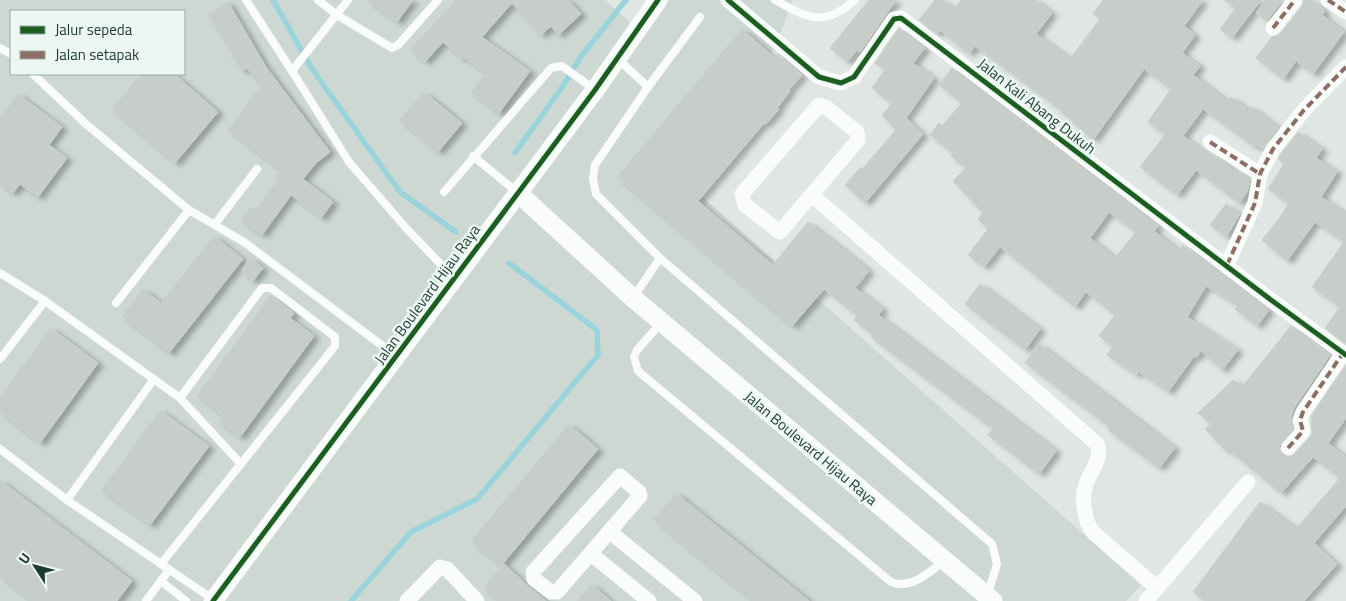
<svg xmlns="http://www.w3.org/2000/svg" width="1346" height="601" viewBox="0 0 1346 601" font-family="'Titillium Web',sans-serif">
  <style>
    .built { fill: #cdd8d3; fill-rule: evenodd }
    .lines { fill: none; stroke-linecap: round; stroke-linejoin: round }
    .stream { stroke: #9ad4db; stroke-width: 5.5 }
    .building { fill: #c7ceca; stroke: #c8cfcc; fill-rule: evenodd; filter: url(#shadow) }
    .service { stroke: #fafbfb; stroke-width: 8 }
    .minor { stroke: #fafbfb; stroke-width: 15 }
    .tertiary { stroke: #fafbfb; stroke-width: 19 }
    .quiet { stroke: #8d6e63; stroke-width: 4; stroke-dasharray: 8 4; stroke-linecap: butt }
    .cycleway-casing { stroke: #ecf7f1; stroke-width: 8 }
    .cycleway { stroke: #1b5e20; stroke-width: 5 }
    .labels { text-anchor: middle; dominant-baseline: central; stroke-width: 5; stroke-linejoin: round; paint-order: stroke }
    .street-label { font-size: 15px; fill: #1c3b31; stroke: #ecf7f1 }
  </style>
  <defs>
    <filter id="shadow"><feDropShadow dx="5.5" dy="3" stdDeviation="2.5" flood-color="#0004"/></filter>
  </defs>
  <rect width="100%" height="100%" fill="#e0e6e3"/>
  <path class="built" d="M0 0H605L644 35 669 0H793L775 47 673 171 1141 585 1126 601H0ZM11 11H184V74H11Z"/>
  <g class="lines">
    <g class="stream">
      <polyline points="273,0 312,69 400,192 456,232"/>
      <polyline points="515,153 563,86 582,55 626,0"/>
      <polyline points="351,601 411,532 477,499 598,355 597,330 509,263"/>
    </g>
  </g>
  <g class="building">
    <polygon points="367,0 413,0 397,22"/>
    <polygon points="456,0 568,0 581,14 558,35 551,26 541,35 512,3 482,37 530,71 499,113 471,92 486,73 463,57 462,59 443,42 425,62 410,49"/>
    <polygon points="869,0 896,0 860,52 857,50 847,62 830,48"/>
    <polygon points="935,0 942,0 954,9 961,0 1035,0 1052,13 1036,34 1070,59 1100,19 1093,14 1103,0 1203,0 1184,26 1195,35 1182,53 1200,66 1193,75 1227,101 1231,97 1248,110 1250,106 1278,128 1263,149 1257,145 1255,147 1203,109 1183,136 1212,158 1214,155 1238,174 1239,172 1250,179 1247,192 1239,203 1196,170 1177,195 1140,167 1165,135 1148,122 1171,89 1144,69 1093,140 1052,103 975,46 969,54 940,30 937,34 919,20"/>
    <polygon points="1224,0 1261,0 1232,38 1220,29 1236,8"/>
    <polygon points="1266,0 1283,0 1267,21 1256,13"/>
    <polygon points="1304,0 1311,0 1325,11 1322,15 1344,32 1313,74 1296,61 1283,79 1256,58 1272,37 1280,34 1302,6"/>
    <polygon points="228,2 266,67 330,152 316,163 303,179 333,202 321,218 291,195 262,235 241,220 252,207 256,210 278,180 275,178 281,170 228,130 261,86 247,68 242,71 208,14"/>
    <polygon points="899,28 925,48 913,63 934,78 906,118 923,134 865,203 845,185 860,168 862,169 896,130 882,115 892,104 872,88 885,70 875,63"/>
    <polygon points="742,29 775,58 778,54 802,75 789,90 790,91 777,108 779,109 766,124 764,123 698,201 773,265 808,222 851,256 869,271 855,288 883,309 878,315 1056,451 1039,474 988,435 993,429 872,338 874,335 854,320 857,316 824,289 792,326 617,177"/>
    <path d="M952 68 1158 226 1154 231 1179 251 1183 245 1269 310 1257 326 1235 309 1238 305 1206 286 1187 317 1238 350 1222 370 1201 351 1196 358 1194 356 1168 392 1138 371 1136 375 1107 355 1113 346 1099 336 1115 315 1086 292 1075 307 1000 247 984 267 968 255 988 229 978 219 983 213 953 181 966 168 951 156 953 153 930 135 939 123 942 126 962 103 939 85ZM1109 212 1136 232 1115 258 1090 238Z"/>
    <polygon points="141,74 174,74 218,112 175,163 112,109"/>
    <polygon points="424,92 462,123 438,152 400,120"/>
    <polygon points="18,94 62,127 49,145 67,158 38,197 20,184 13,193 0,184 0,118"/>
    <polygon points="1298,132 1322,149 1316,158 1337,172 1321,197 1346,214 1346,343 1325,328 1340,307 1312,287 1344,242 1315,222 1287,261 1262,240 1278,220 1289,203 1268,189 1284,164 1278,159 1281,154"/>
    <polygon points="1226,204 1240,214 1226,237 1210,225"/>
    <polygon points="214,236 243,259 169,353 122,316 143,289 161,303"/>
    <polygon points="250,258 263,268 253,281 241,271"/>
    <polygon points="980,284 1040,329 1025,350 965,304"/>
    <polygon points="271,295 294,313 290,318 314,336 240,437 220,423 224,416 197,396"/>
    <polygon points="1291,326 1330,355 1294,408 1291,417 1293,429 1279,446 1282,455 1291,457 1310,437 1312,433 1311,416 1346,365 1346,418 1328,443 1346,457 1346,506 1314,543 1337,564 1304,601 1205,601 1193,592 1260,502 1296,529 1340,478 1313,457 1281,493 1228,449 1226,451 1205,429 1211,424 1198,413 1233,380 1242,387"/>
    <polygon points="51,328 98,363 40,443 0,412 0,397"/>
    <polygon points="1039,344 1175,448 1159,468 1108,430 1110,427 1025,363"/>
    <polygon points="160,410 209,446 150,525 102,490"/>
    <polygon points="569,424 598,449 501,566 471,541"/>
    <polygon points="0,480 132,581 117,601 32,601 0,576"/>
    <polygon points="676,493 703,515 809,601 754,601 685,546 654,519"/>
    <polygon points="504,564 528,586 546,601 500,601 484,587"/>
    <polygon points="591,584 611,601 577,601"/>
  </g>
  <g class="lines">
    <g class="service">
      <polyline points="246,0 292,71 348,0"/>
      <polyline points="318,0 337,15 392,48 398,45 438,0"/>
      <path d="M775 0C808 18 823 28 855 0"/>
      <polyline points="700,17 648,87 595,165 593,179 596,194 660,258 992,544 997,564 988,594"/>
      <polyline points="0,48 11,54"/>
      <polyline points="618,59 648,87"/>
      <polyline points="292,71 349,162 406,228 454,278"/>
      <polyline points="33,74 86,124 189,210 244,242 396,356"/>
      <polyline points="473,156 518,193"/>
      <polyline points="444,192 551,68 562,66 594,89"/>
      <polyline points="215,224 257,169"/>
      <polyline points="0,273 45,301 180,398 262,288 271,288 335,337 335,346 161,564"/>
      <polyline points="633,298 660,258"/>
      <polyline points="116,303 189,210"/>
      <path d="M661 323 637 350 634 357 638 371 891 582C911 590 928 573 944 561"/>
      <polyline points="0,359 45,301"/>
      <polyline points="180,398 241,464"/>
      <polyline points="0,449 67,500 214,600"/>
      <polyline points="67,500 154,379"/>
      <polyline points="161,581 186,601"/>
      <polyline points="146,601 169,570"/>
    </g>
    <g class="minor">
      <polyline points="728,0 819,77 841,83 854,77 894,19 901,18 1271,300 1346,355"/>
      <polyline points="1328,0 1346,12"/>
      <polyline points="1273,28 1295,0"/>
      <polygon points="819,105 827,108 857,132 858,140 780,232 745,205 742,194"/>
      <polyline points="1210,142 1260,174"/>
      <path d="M813 196 1097 444C1103 458 1091 470 1086 484 1081 498 1084 522 1094 533L1157 588"/>
      <polyline points="1227,265 1255,203 1260,174 1273,149 1304,110 1346,67"/>
      <polyline points="1288,448 1303,431 1300,420 1303,412 1343,353"/>
      <polygon points="620,476 639,492 640,496 557,592 551,592 534,579 533,572"/>
      <polyline points="610,532 695,601"/>
      <polyline points="591,554 649,601"/>
      <polyline points="407,601 440,567 447,569 477,601"/>
      <polyline points="1146,601 1248,482"/>
    </g>
    <g class="tertiary">
      <polyline points="518,193 633,298 993,601"/>
      <polyline points="213,601 595,90 658,0"/>
    </g>
    <g class="quiet">
      <polyline points="1328,0 1346,12"/>
      <polyline points="1273,28 1295,0"/>
      <polyline points="1210,142 1260,174"/>
      <polyline points="1227,265 1255,203 1260,174 1273,149 1304,110 1346,67"/>
      <polyline points="1288,448 1303,431 1300,420 1303,412 1343,353"/>
    </g>
    <defs>
      <g id="cycleway">
        <polyline points="728,0 819,77 841,83 854,77 894,19 901,18 1271,300 1346,355"/>
        <polyline points="213,601 595,90 658,0"/>
      </g>
    </defs>
    <use href="#cycleway" class="cycleway-casing"/>
    <use href="#cycleway" class="cycleway"/>
  </g>
  <g class="labels">
    <g class="street-label">
      <text transform="translate(1037 106) rotate(38)">Jalan Kali Abang Dukuh</text>
      <text transform="translate(427 294) rotate(-54)">Jalan Boulevard Hijau Raya</text>
      <text transform="translate(811 448) rotate(40)">Jalan Boulevard Hijau Raya</text>
    </g>
  </g>
  <rect x="10" y="10" width="175" height="65" fill="#ecf7f1" stroke="#99aca4"/>
  <rect x="20" y="26" width="25" height="8" fill="#1b5e20" stroke="#99aca4"/>
  <text x="55" y="35" font-size="15" fill="#1c3b31">Jalur sepeda</text>
  <rect x="20" y="51" width="25" height="8" fill="#8d6e63" stroke="#99aca4"/>
  <text x="55" y="60" font-size="15" fill="#1c3b31">Jalan setapak</text>
  <g transform="translate(35 566) rotate(306)" stroke="#ecf7f1" stroke-width="4" paint-order="stroke">
  <path d="M0-4L9 19L0 12L-9 19Z" fill="#1c3b31"/>
  <text y="-8" font-size="14" font-weight="bold" text-anchor="middle" fill="#1c3b31">U</text>
  </g>
</svg>
